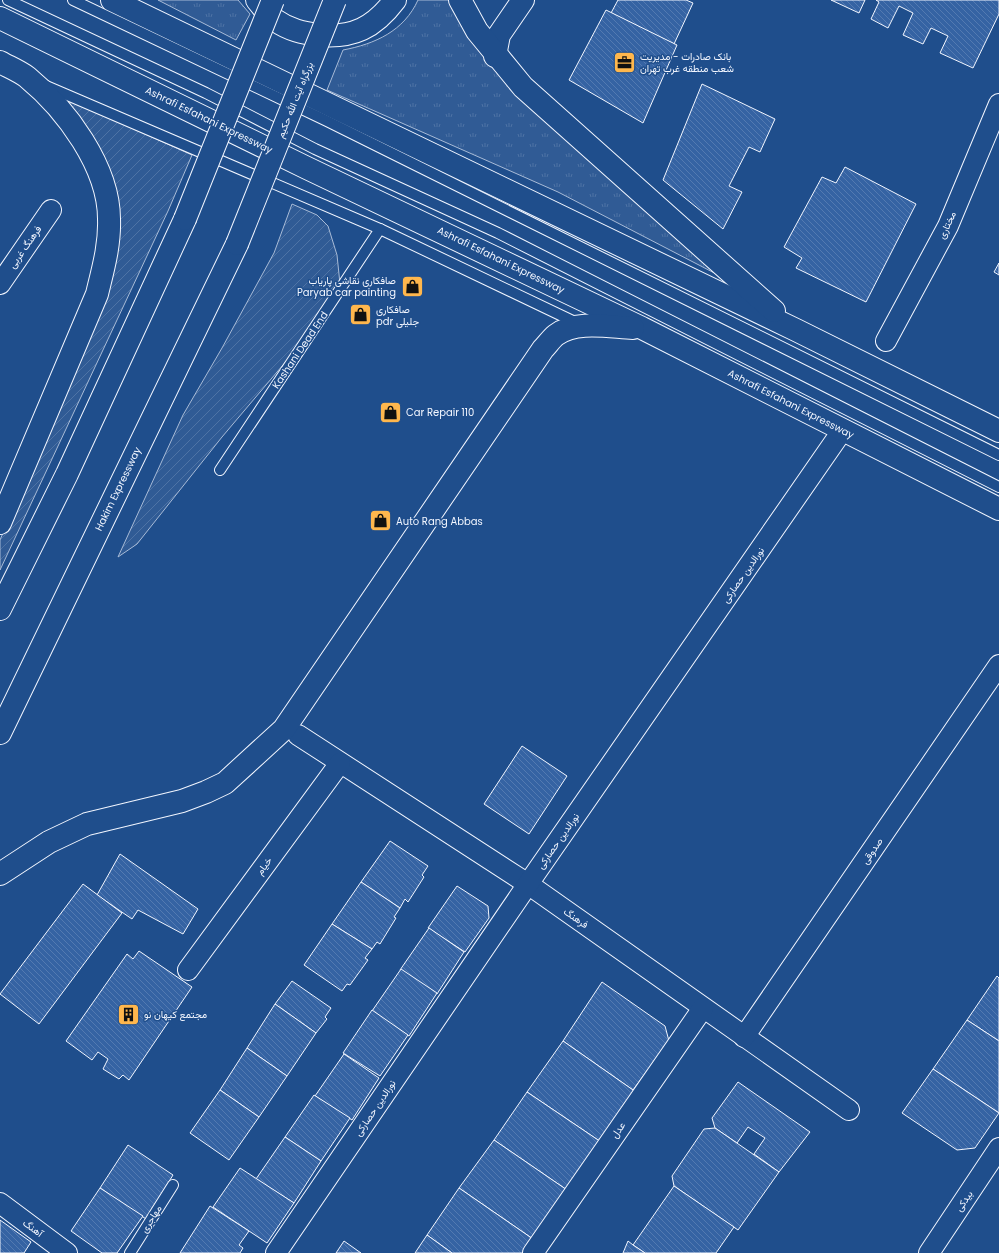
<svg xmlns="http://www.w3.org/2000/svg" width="999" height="1253" viewBox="0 0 999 1253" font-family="Poppins,Vazirmatn,sans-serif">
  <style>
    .grass { fill: url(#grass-tufts); stroke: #a8bbd7 }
    .garden { fill: url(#garden-furrows); stroke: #a8bbd7 }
    .building { fill: url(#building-back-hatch); stroke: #f2f6ff }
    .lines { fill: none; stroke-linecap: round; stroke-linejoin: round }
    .service-casing { stroke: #f2f6ff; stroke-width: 12 }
    .minor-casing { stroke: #f2f6ff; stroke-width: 22 }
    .secondary-casing { stroke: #f2f6ff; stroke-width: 24 }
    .trunk-casing { stroke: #f2f6ff; stroke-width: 24 }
    .service { stroke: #1f4e8c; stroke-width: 10 }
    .minor { stroke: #1f4e8c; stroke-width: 20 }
    .secondary { stroke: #1f4e8c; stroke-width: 22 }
    .trunk { stroke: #1f4e8c; stroke-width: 22 }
    .trunk-bridge-casing { stroke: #f2f6ff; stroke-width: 24; stroke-linecap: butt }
    .trunk-bridge { stroke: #1f4e8c; stroke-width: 22 }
    .labels { text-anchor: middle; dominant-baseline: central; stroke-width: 3; stroke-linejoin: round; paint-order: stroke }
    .poi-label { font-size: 10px; fill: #f2f6ff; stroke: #1f4e8c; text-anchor: start }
    .street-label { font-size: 10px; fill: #f2f6ff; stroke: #1f4e8c }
  </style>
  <defs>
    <pattern id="grass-tufts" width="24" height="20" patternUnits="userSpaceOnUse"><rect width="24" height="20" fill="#305b95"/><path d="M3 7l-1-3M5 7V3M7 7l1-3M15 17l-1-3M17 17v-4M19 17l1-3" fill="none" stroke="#4e73a5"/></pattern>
    <pattern id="garden-furrows" width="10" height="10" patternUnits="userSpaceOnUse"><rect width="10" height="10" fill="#305b95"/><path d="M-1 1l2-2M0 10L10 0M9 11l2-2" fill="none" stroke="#4e73a5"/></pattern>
    <pattern id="building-back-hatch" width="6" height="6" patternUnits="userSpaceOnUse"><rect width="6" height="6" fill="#3563a3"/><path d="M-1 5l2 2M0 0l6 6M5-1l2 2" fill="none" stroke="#537ab1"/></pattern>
  </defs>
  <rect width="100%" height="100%" fill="#1f4e8c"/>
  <g class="grass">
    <polygon points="158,0 238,0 250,14 236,40"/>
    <path d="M418 0H450L724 278 558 192 327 90 343 50C375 44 404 31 418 0Z"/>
  </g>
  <g class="garden">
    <polygon points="67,99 192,155 168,211 0,570 0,540 111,278 96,145"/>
    <polygon points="292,204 317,215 328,226 337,255 340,284 310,333 222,437 137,544 118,557 183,415 222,348 274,253"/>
  </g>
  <g class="building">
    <polygon points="618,0 686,0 693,3 674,44 611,13"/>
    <polygon points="831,0 865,0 859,13"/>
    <polygon points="876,0 999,0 999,14 973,68 940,53 948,36 931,28 923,44 903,35 913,13 899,6 888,28 871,19 879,2"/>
    <polygon points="606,10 677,45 643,123 569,80"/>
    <polygon points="702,84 775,119 760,152 749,147 729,186 742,192 723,229 663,180"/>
    <polygon points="845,167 916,204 866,302 796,268 802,258 784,247 822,177 836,183"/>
    <polygon points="999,263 999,275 994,272"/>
    <polygon points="522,746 567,776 529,834 484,804"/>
    <polygon points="390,841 428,866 422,875 424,877 408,902 405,899 400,908 361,882"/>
    <polygon points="120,854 198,909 183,934 138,910 132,919 97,895"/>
    <polygon points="361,882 400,908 394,917 396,918 380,944 377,942 372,949 332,924"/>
    <polygon points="83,884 122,913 39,1024 0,994"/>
    <polygon points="457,886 488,906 489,918 465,952 428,928"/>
    <polygon points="332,924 372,949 365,958 368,960 350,985 347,984 342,991 304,965"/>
    <polygon points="429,928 464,952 437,994 400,970"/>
    <polygon points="139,951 192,987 129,1080 123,1075 119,1079 103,1069 108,1059 98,1052 92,1060 66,1041 127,954 133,959"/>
    <polygon points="401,969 437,993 409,1036 372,1011"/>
    <polygon points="997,976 999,978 999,1041 967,1020"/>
    <polygon points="292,981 331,1008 325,1017 327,1019 316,1033 275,1004"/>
    <polygon points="602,982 665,1026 669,1041 633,1090 563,1041"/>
    <polygon points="275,1004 316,1033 287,1076 247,1048"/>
    <polygon points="372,1010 408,1035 380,1076 343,1053"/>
    <polygon points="967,1020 999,1041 999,1113 933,1069"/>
    <polygon points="563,1041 633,1090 634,1094 601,1142 527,1092"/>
    <polygon points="247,1048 287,1076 259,1117 220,1090"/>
    <polygon points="344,1054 379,1078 352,1120 315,1096"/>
    <polygon points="933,1069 999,1113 975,1148 957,1150 902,1113"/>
    <polygon points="738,1082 810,1132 779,1172 754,1154 765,1138 748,1127 737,1143 715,1128 712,1118"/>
    <polygon points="220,1090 259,1117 229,1160 190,1133"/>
    <polygon points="527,1092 601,1142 567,1190 494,1140"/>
    <polygon points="314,1095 350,1118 321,1161 285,1137"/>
    <polygon points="715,1128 779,1172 738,1230 674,1186 672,1176 704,1129"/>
    <polygon points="285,1137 321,1161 294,1203 256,1179"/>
    <polygon points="494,1140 567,1190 533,1239 459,1188"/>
    <polygon points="128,1145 173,1175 146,1219 100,1188"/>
    <polygon points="240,1168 294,1203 267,1243 213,1207"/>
    <polygon points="674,1186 734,1227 716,1253 645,1253 633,1245"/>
    <polygon points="100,1188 143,1216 117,1253 102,1253 71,1231"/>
    <polygon points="459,1188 533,1239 523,1253 452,1253 427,1235"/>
    <polygon points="210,1206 249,1231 239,1245 243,1248 240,1253 180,1253"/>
    <polygon points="0,1220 31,1242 24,1253 0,1253"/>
    <polygon points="427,1235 452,1253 415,1253"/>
    <polygon points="344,1241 361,1253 336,1253"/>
    <polygon points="628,1241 633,1245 645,1253 623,1253"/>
  </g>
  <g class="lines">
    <defs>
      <g id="service">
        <polyline points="8,0 206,93 315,149 498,233 999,487"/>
        <polyline points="73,0 327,121 999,455"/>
        <polyline points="44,85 380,229 577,323"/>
        <polyline points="220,470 380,229"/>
        <polyline points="130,1253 173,1185"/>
      </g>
      <g id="minor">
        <polyline points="0,284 51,210"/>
        <polyline points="886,341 948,226 999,104"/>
        <polyline points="298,735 528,884 849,1110"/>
        <polyline points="188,970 340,763"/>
        <polyline points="744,1037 999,665"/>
        <polyline points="0,1203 67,1253"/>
        <polyline points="276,1253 528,884 842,431"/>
        <polyline points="533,1253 703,1008"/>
        <polyline points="929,1253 999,1148"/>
      </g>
      <polyline id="secondary" points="495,56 499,35 523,0"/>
      <g id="trunk">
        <polyline points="112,0 796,330 999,431"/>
        <path d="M257 0C263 7 268 15 275 20 289 30 303 33 319 35 353 38 374 28 395 0"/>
        <polyline points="460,0 477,31 523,87 774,311"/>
        <polyline points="0,18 307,168 642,328 999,509"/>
        <path d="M0 62C9 67 19 71 27 77 66 109 109 167 109 219 110 245 103 269 97 294L0 523"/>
        <polyline points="0,609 67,474 185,219"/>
        <polyline points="0,733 237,244"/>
        <path d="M0 874 49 842 87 824 182 801 206 792 225 783 284 729 543 349C547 345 551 339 556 335 576 320 609 327 633 328"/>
      </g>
    </defs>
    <use href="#service" class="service-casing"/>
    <use href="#minor" class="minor-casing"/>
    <use href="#secondary" class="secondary-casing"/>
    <use href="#trunk" class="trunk-casing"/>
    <use href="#service" class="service"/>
    <use href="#minor" class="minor"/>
    <use href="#secondary" class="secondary"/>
    <use href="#trunk" class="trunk"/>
    <defs>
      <g id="trunk-bridge">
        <polyline points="185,219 273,0"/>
        <polyline points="237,244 335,0"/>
      </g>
    </defs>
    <use href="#trunk-bridge" class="trunk-bridge-casing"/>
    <use href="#trunk-bridge" class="trunk-bridge"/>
  </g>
  <defs>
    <symbol id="office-square" viewBox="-11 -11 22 22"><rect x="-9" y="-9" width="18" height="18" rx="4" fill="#ffb74d" stroke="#1f4e8c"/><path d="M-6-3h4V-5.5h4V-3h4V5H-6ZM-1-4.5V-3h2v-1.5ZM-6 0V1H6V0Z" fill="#111"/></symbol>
    <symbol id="shop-square" viewBox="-11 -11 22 22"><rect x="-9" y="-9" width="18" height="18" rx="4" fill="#ffb74d" stroke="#1f4e8c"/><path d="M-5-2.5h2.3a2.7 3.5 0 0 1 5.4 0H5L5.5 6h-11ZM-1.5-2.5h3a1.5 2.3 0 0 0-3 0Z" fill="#111"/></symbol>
    <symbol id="building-square" viewBox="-11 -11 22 22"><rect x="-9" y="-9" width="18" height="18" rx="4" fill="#ffb74d" stroke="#1f4e8c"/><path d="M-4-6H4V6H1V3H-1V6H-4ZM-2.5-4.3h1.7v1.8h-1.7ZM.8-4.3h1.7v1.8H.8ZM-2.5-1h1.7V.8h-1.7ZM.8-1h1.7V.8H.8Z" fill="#111"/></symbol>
  </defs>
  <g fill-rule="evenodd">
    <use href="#office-square" x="612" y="50" width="25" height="25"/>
    <use href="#shop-square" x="400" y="274" width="25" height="25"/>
    <use href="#shop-square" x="348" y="302" width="25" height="25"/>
    <use href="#shop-square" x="378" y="400" width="25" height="25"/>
    <use href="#shop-square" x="368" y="508" width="25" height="25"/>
    <use href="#building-square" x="116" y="1002" width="25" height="25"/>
  </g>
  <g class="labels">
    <g class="poi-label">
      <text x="640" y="56">بانک صادرات - مدیریت<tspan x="640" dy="12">شعب منطقه غرب تهران</tspan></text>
      <text x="396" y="280" text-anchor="end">صافکاری نقاشی پاریاب<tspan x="396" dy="12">Paryab car painting</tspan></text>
      <text x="376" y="309">صافکاری<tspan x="376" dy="12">pdr جلیلی</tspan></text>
      <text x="406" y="412">Car Repair 110</text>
      <text x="396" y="521">Auto Rang Abbas</text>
      <text x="144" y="1014">مجتمع کیهان نو</text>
    </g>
    <g class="street-label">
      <text transform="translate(295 100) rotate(-68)">بزرگراه آیت الله حکیم</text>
      <text transform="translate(209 120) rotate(26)">Ashrafi Esfahani Expressway</text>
      <text transform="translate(947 225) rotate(-65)">مختاری</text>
      <text transform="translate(25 247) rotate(-55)">فرهنگ غربی</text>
      <text transform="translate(501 260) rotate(26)">Ashrafi Esfahani Expressway</text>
      <text transform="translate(300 350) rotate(-56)">Kashani Dead End</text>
      <text transform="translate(791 404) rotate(27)">Ashrafi Esfahani Expressway</text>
      <text transform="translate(118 489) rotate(-64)">Hakim Expressway</text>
      <text transform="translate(743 575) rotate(-55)">نورالدین حصارکی</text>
      <text transform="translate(558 841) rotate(-55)">نورالدین حصارکی</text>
      <text transform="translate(872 851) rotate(-56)">صدوقی</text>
      <text transform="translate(264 866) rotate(-54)">خیام</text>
      <text transform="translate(576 918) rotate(35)">فرهنگ</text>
      <text transform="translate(375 1108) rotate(-56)">نورالدین حصارکی</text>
      <text transform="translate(618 1130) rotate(-55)">عدل</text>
      <text transform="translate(964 1201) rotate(-56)">بیدکی</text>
      <text transform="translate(151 1219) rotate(-58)">مهاجری</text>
      <text transform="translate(33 1228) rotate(37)">آهنگ</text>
    </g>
  </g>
</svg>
